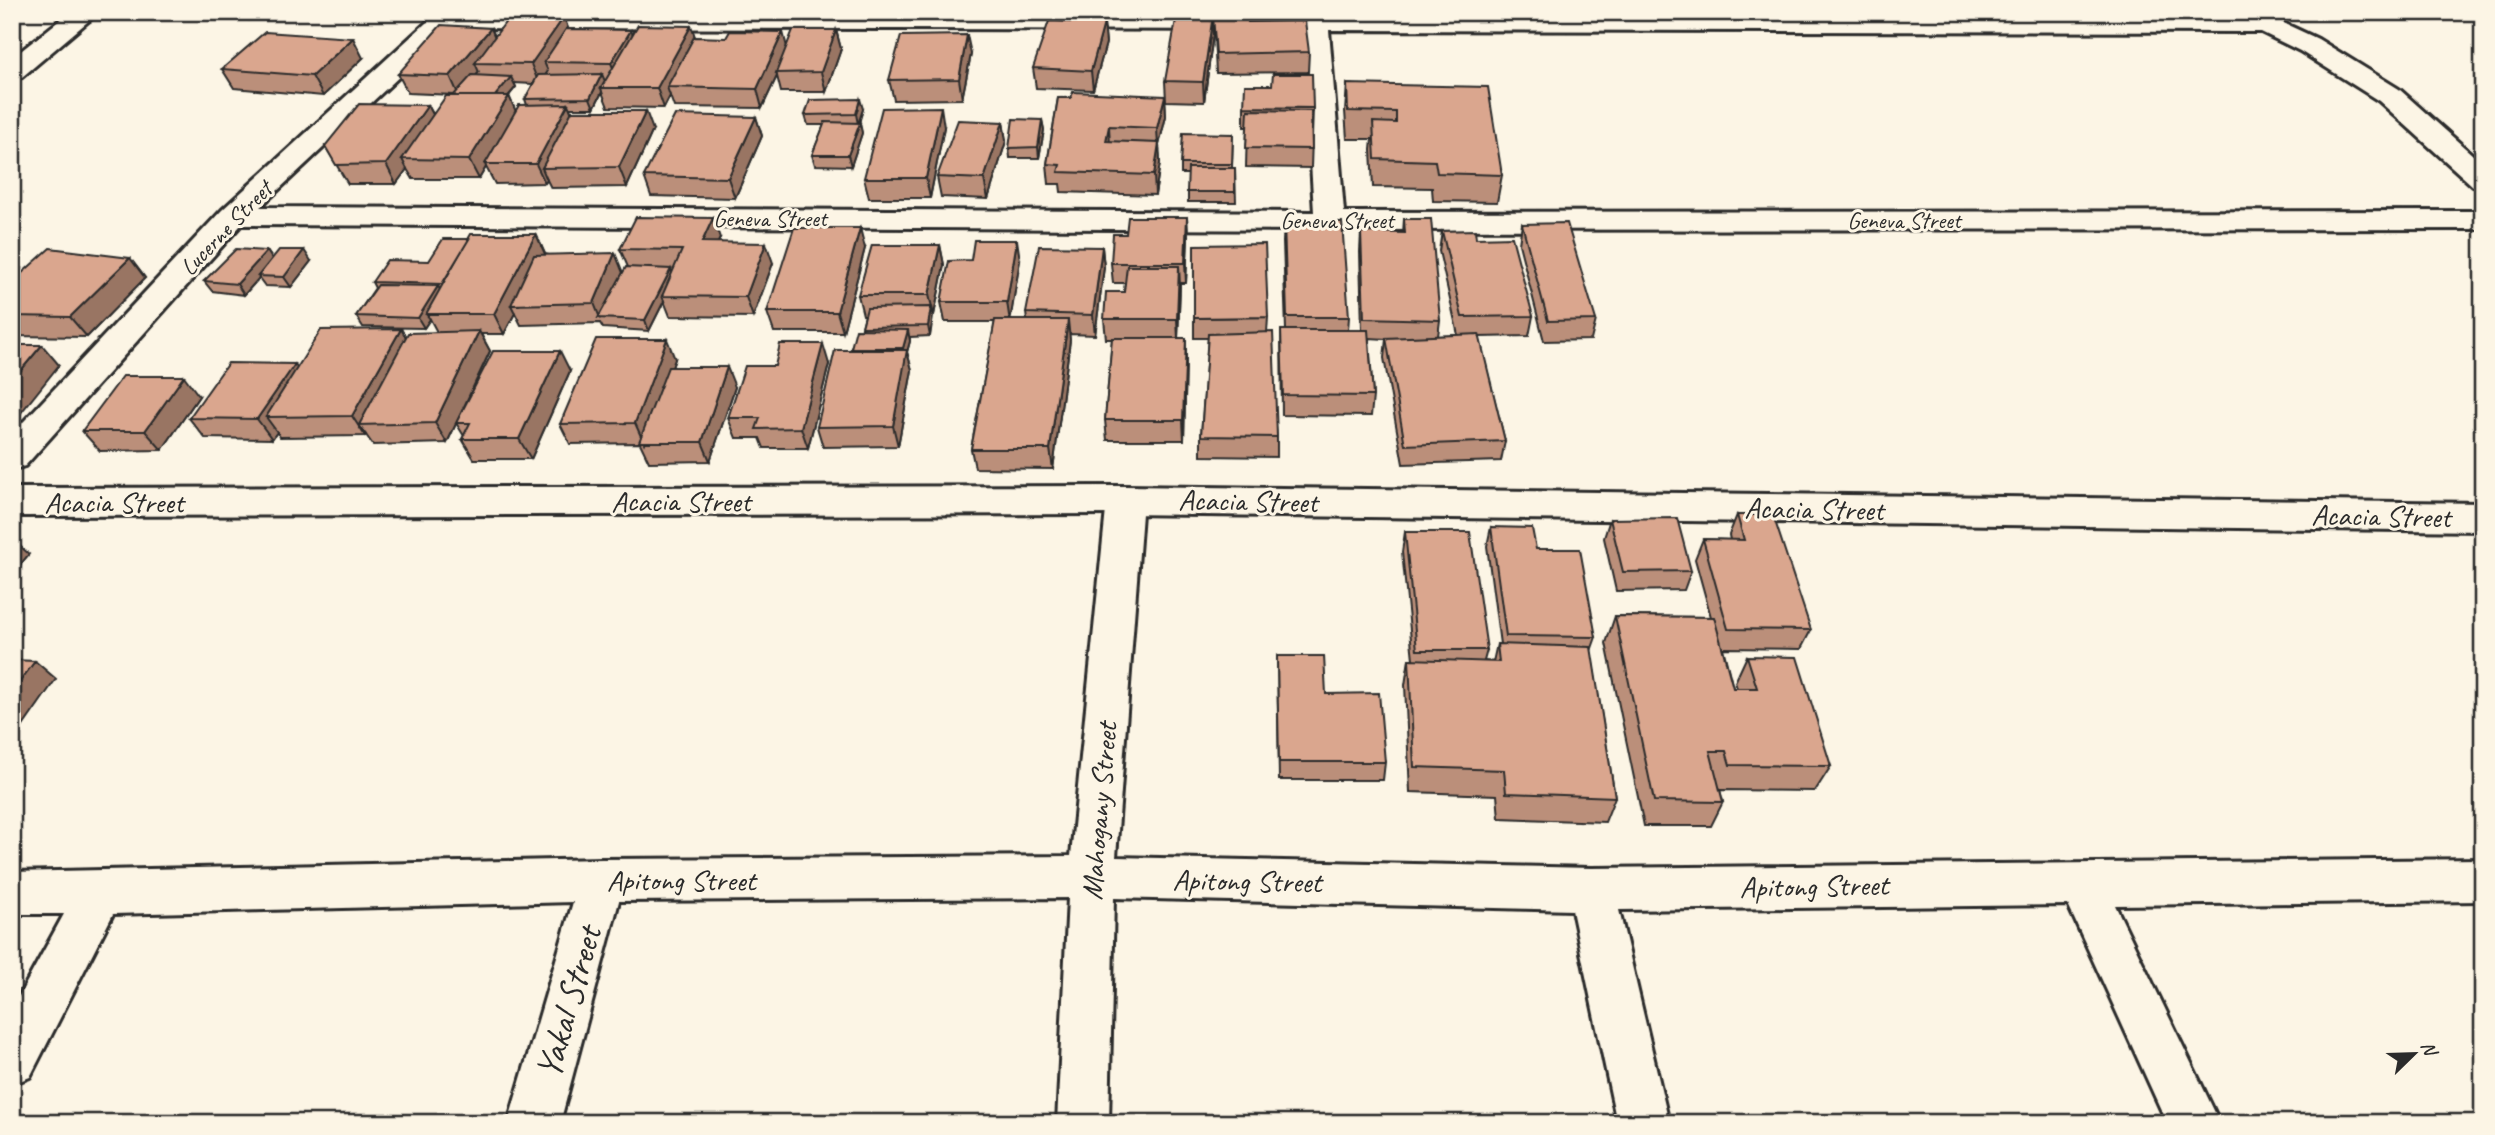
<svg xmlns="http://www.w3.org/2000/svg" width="2495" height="1135" viewBox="0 0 2495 1135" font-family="Caveat,sans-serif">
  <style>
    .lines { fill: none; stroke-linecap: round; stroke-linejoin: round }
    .street-casing { stroke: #2b2b2b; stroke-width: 6 }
    .secondary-casing { stroke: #2b2b2b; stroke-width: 6 }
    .street { fill: #fcf5e5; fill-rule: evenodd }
    .secondary { fill: #fcf5e5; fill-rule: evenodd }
    .wall { fill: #bb8f7a; stroke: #2b2b2b; stroke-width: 2; fill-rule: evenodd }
    .shaded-wall { fill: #997463; stroke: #2b2b2b; stroke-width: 2 }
    .building { fill: #daa68e; stroke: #2b2b2b; stroke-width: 2 }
    .labels { text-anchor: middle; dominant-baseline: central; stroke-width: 6; stroke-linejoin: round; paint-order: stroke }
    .far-street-label { font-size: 24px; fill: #2b2b2b; stroke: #fcf5e5 }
    .street-label { font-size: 30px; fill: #2b2b2b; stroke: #fcf5e5 }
    .near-street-label { font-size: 37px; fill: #2b2b2b; stroke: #fcf5e5 }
  </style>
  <rect width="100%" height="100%" fill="#fcf5e5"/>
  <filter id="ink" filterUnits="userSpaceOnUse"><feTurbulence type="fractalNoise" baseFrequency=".0143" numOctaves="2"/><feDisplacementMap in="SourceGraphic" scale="14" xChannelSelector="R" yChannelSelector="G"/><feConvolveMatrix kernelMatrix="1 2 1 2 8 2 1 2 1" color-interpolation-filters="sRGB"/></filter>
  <g filter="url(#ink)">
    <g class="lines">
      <defs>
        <g id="street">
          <path d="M438 12 2248 16 2245 12H2271L2275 19 2318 39 2399 89 2483 164V189L2473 186 2379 101 2300 51 2261 32 1329 30 1344 212 2483 211V229L1330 230 241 225 25 466 12 470V434L222 210ZM451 28 1303 30 1314 212 260 207Z"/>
          <polygon points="1125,486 1138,490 1143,500 1116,857 1591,868 2483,859 2483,901 2115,905 2220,1123 2167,1123 2068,905 1619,910 1669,1123 1617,1123 1572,910 1114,898 1109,1123 1057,1123 1068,898 619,901 560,1123 508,1123 573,902 113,914 30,1077 12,1084 12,1009 64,914 12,914 12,872 602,859 1071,856 1107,500 1112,490"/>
        </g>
        <g id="secondary">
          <polygon points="70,12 99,12 22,77 12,79 12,58"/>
          <polygon points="1125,486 2483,503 2483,531 1125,514 12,516 12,488"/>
        </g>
      </defs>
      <use href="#street" class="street-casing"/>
      <use href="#secondary" class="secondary-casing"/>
      <use href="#street" class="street"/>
      <use href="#secondary" class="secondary"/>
    </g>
    <g class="wall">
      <polygon points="147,12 258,12 249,20"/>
      <polygon points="1213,16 1248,22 1309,52 1308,72 1216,73"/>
      <path d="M564 17 568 29 632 35 691 26 695 37 787 46 836 30 841 49 826 92H781L777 76 762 108 674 107 670 96 664 108 608 107 602 92 594 108H570L571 113 653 130 627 187 551 188 547 180 545 183 495 184 486 167 479 179H413L407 169 396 184H348L325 146 428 105 433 114 453 95 408 93 398 74 491 28 495 36ZM514 83 533 84 525 99 527 105 515 111 509 96 516 87Z"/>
      <polygon points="1104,23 1106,43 1093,90 1036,88 1033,68"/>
      <polygon points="1213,34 1204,102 1166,101 1165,81"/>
      <polygon points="971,54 962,99 894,100 889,80"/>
      <polygon points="363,58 323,96 234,88 222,69"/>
      <polygon points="1347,84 1502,175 1497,202 1433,201 1432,188 1373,187 1371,150 1372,139 1347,139 1345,111"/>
      <polygon points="1165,96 1166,116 1159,145 1160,163 1155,195 1061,192 1060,184 1049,184 1047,164 1058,98"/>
      <polygon points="1244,107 1313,108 1311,168 1246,167 1247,127 1244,127"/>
      <polygon points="863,109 859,123 862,133 851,166 815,165 812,155 824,125 808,125 805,115"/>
      <polygon points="756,117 762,136 735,198 651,196 644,176"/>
      <polygon points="1042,120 1044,130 1039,158 1010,158 1009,148"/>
      <polygon points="1003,122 1006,141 988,199 941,197 937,177"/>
      <polygon points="944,127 930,198 869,198 864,178"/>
      <polygon points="1233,134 1232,168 1235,168 1236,202 1188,202 1188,174 1181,174 1181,164"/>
      <polygon points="1187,217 1188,237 1186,283 1180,283 1178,338 1186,338 1186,358 1184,440 1107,440 1105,420 1112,339 1106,339 1104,319 1124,292 1125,283 1113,283 1111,263 1126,234"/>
      <polygon points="1404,219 1440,320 1438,336 1458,335 1439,251 1442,231 1476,238 1533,316 1529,336 1479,337 1505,441 1501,461 1403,464 1384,358 1386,339 1369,338 1373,396 1371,416 1282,415 1281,330 1286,330 1283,242 1284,222 1349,317 1348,330 1362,330 1360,252 1361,232 1403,233"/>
      <polygon points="1522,224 1596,320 1591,340 1544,341 1519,244"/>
      <polygon points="536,234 545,254 623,273 628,267 620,249 720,238 718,242 773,263 753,317 670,316 664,301 649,331 603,328 600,323 521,325 515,313 504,334 481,334 490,351 447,443 373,445 366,435 365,436 280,437 277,432 272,439 205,438 189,418 297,367 401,329 406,337 437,332 430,319 424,328 363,327 356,316 375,288 372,282 429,261 468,239"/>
      <polygon points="940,245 944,265 934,315 932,315 930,336 910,337 910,341 907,352 912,370 898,446 823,447 817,427 851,350 851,348 863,330 862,327 865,315 863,315 858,295"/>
      <polygon points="1102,247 1104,267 1095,335 1069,334 1070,340 1053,469 975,468 971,449 995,322 945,322 941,302 1020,260 1010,320 1027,320 1026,313"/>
      <polygon points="865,248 843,332 774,332 767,312"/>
      <polygon points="267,251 272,258 311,261 291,287 265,286 259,278 244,295 212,291 204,281"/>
      <polygon points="130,258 145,278 87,337 12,336 12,282"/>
      <polygon points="1268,317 1267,333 1277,437 1277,457 1201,456 1201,436 1208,338 1194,338 1194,318"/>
      <polygon points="675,359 672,367 735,387 710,461 649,462 640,443 570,444 560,424"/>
      <polygon points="829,364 808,448 764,448 760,438 736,438 728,418"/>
      <polygon points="570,371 531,459 474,459 462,439 464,436 456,423"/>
      <polygon points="199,396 162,450 100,451 82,431"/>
      <polygon points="1737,515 1811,630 1801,649 1723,648 1733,688 1737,688 1735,682 1747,656 1831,766 1815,791 1720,790 1723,802 1711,826 1644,826 1606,643 1615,616 1711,617 1695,559 1703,539 1730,540 1729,535"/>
      <polygon points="1610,519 1691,571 1684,590 1616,591 1604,538"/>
      <polygon points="1491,527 1536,549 1596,637 1591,651 1615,797 1605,822 1499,818 1497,795 1410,792 1405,685 1409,659 1413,659 1402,552 1405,532 1487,650 1484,661 1493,662 1497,644 1500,644 1487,546"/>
      <polygon points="1277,656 1326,694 1385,762 1383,780 1279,780"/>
    </g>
    <g class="shaded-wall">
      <polygon points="244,12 258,12 249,20"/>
      <polygon points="1213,15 1213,34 1204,102 1203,82"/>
      <polygon points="564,17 571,36 544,62 548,71 539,84 531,64"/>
      <polygon points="1104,23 1106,43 1093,90 1091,71"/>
      <polygon points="691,26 698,45 667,87 670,96 664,108 657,88"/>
      <polygon points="491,28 499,47 475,63 479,72 459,96 450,76"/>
      <polygon points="631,30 638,49 619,82 611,63"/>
      <polygon points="836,30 841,49 826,92 821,72"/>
      <polygon points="783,32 788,51 776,73 777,76 762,108 757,89"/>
      <polygon points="967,35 971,54 962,99 959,79"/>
      <polygon points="353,38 363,58 323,96 312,76"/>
      <polygon points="602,74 606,84 601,88 602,92 594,108 590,98"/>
      <polygon points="511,77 516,87 497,109 492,99"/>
      <polygon points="509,96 518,116 485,164 486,167 479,179 469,160"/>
      <polygon points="1165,96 1166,116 1159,145 1160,163 1155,195 1154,175 1158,147 1157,128"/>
      <polygon points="860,99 863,109 858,124 856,114"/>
      <polygon points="568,104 576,124 542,168 547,180 545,183 536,164"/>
      <polygon points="428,105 438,124 402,159 407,169 396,184 386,164"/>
      <polygon points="941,107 944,127 930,198 926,178"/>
      <polygon points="646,111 653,130 627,187 619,167"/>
      <polygon points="756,117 762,136 735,198 728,178"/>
      <polygon points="1042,120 1044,130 1039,158 1038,147"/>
      <polygon points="1003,122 1006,141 988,199 984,179"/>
      <polygon points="860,123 862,133 851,166 848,155"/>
      <polygon points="1109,126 1110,146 1106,141"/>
      <polygon points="1187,217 1188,237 1186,283 1185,263"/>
      <polygon points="713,218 720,238 709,262 702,242"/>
      <polygon points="860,228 865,248 843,332 837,312"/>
      <polygon points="536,234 545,254 519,305 511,305 515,313 504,334 494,314"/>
      <polygon points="1017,240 1020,260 1010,322 1007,302"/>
      <polygon points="766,243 773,263 753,317 746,297"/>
      <polygon points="940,245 944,265 934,315 929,295"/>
      <polygon points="1102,247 1104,267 1095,335 1093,315"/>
      <polygon points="304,250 311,261 291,287 284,277"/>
      <polygon points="267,251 274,262 258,276 259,278 244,295 237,284"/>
      <polygon points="615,253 623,273 600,318 594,303"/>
      <polygon points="130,258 145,278 87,337 70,317"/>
      <polygon points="1179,266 1180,286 1178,339 1177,319"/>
      <polygon points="671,269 675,280 662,296 664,301 649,331 645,320"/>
      <polygon points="438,286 444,297 426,314 430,319 424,328 418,318"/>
      <polygon points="931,307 933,317 930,336 928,326"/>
      <polygon points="1068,320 1070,340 1053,469 1050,449"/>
      <polygon points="401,329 413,349 359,425 366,435 365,436 352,416"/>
      <polygon points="908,330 910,341 907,352 912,370 898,446 893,426 905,357 903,348"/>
      <polygon points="479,331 490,351 447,443 435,423"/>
      <polygon points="1186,338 1186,358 1184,440 1183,420"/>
      <polygon points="667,339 675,359 644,443 635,423"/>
      <polygon points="823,344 829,364 808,448 801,428"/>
      <polygon points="42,345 59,365 12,424 12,381"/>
      <polygon points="560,351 570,371 531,459 519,439"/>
      <polygon points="295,364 309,384 266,417 277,432 272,439 257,419"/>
      <polygon points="727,367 735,387 710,461 702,442"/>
      <polygon points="184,376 199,396 162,450 145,431"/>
      <polygon points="12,539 29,554 12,575"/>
      <polygon points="35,661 56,679 12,742 12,692"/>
    </g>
    <g class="building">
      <polygon points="1177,14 1213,15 1203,82 1165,81"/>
      <polygon points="510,16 564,17 531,64 475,63"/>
      <polygon points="1213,16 1247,16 1248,22 1305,21 1309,52 1216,54"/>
      <polygon points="1049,21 1104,23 1091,71 1033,68"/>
      <polygon points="441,25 491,28 450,76 398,74"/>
      <polygon points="638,25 691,26 657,88 601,88"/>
      <polygon points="566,29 631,30 611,63 544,62"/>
      <polygon points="793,30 836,30 821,72 776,73"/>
      <polygon points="730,31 783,32 757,89 667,87 694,37 726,38"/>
      <polygon points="265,32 353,38 312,76 222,69"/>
      <polygon points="967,35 959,79 889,80 901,36"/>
      <polygon points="602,74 590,98 525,99 538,75"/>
      <polygon points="1273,74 1312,74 1313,108 1244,107 1245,85 1272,85"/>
      <polygon points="472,75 511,77 495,96 453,96"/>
      <polygon points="1347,84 1488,87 1502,175 1437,173 1435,161 1375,159 1373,122 1396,123 1396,112 1348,111"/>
      <polygon points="1073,92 1165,96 1157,128 1109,126 1106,141 1159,143 1154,175 1058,172 1060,165 1047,164 1058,98 1071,98"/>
      <polygon points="446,96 509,96 469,160 402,159"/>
      <polygon points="860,99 856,114 805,115 810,100"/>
      <polygon points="359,104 428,105 386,164 336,165 325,146"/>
      <polygon points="568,104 536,164 485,164 519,105"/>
      <polygon points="941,107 926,178 864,178 882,108"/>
      <polygon points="1248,110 1311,111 1312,149 1246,148"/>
      <polygon points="572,111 646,111 619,167 542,168"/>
      <polygon points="675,115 756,117 728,178 644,176"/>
      <polygon points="1013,119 1042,120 1038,147 1009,148"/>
      <polygon points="958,120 1003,122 984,179 937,177"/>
      <polygon points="825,122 860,123 848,155 812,155"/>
      <polygon points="1183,133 1233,134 1232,164 1181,164"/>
      <polygon points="1188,168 1235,168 1235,192 1187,192"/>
      <polygon points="636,217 713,218 702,242 766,243 746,297 662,296 682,250 620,249"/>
      <polygon points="1128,217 1187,217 1185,263 1111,263 1113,234 1126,234"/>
      <polygon points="1404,219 1431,219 1440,320 1364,318 1361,232 1405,233"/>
      <polygon points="1284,222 1342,222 1349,317 1287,317"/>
      <polygon points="1567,223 1596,320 1548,321 1522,224"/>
      <polygon points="794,228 860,228 837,312 767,312"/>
      <polygon points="1475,230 1476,238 1512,237 1533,316 1462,317 1442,231"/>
      <polygon points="471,234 536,234 494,314 426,314"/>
      <polygon points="443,239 469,239 442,284 372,282 387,260 429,261"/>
      <polygon points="974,240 1017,240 1007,302 941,302 949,261 971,260"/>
      <polygon points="1265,244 1268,317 1194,318 1194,245"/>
      <polygon points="872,245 940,245 929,295 858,295"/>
      <polygon points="1039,246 1102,247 1093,315 1026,313"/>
      <polygon points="50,248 130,258 70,317 12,316 12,282"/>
      <polygon points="236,249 267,251 237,284 204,281"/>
      <polygon points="279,250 304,250 284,277 258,276"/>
      <polygon points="615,253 594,303 511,305 534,255"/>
      <polygon points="1127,266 1179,266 1177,319 1104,319 1106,292 1124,292"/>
      <polygon points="626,267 671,269 645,320 598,318"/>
      <polygon points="378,285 438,286 418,318 356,316"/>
      <polygon points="931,307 928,326 862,327 867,308"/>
      <polygon points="995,320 1068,320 1050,449 971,449"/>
      <polygon points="401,329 352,416 266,417 321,330"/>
      <polygon points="856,329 908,330 903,348 851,348"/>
      <polygon points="1281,330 1368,330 1373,396 1283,395"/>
      <polygon points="479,331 435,423 359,425 408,333"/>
      <polygon points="1273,332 1277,437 1201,436 1208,334"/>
      <polygon points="1479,334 1505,441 1405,445 1386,338"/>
      <polygon points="1112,338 1186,338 1183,420 1105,420"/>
      <polygon points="596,339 667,339 635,423 560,424"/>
      <polygon points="780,344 823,344 801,428 756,429 760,418 728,418 745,366 775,366"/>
      <polygon points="12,345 42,345 12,381"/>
      <polygon points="835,350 907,350 893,426 817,427"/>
      <polygon points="493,351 560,351 519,439 462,439 470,423 456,423"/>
      <polygon points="228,363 295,364 257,419 189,418"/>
      <polygon points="668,367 727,367 702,442 639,442"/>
      <polygon points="123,376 184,376 145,431 82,431"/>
      <polygon points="1737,515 1773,515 1811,630 1728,629 1703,539 1744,540"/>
      <polygon points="1677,518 1691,571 1623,572 1610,519"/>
      <polygon points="1491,527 1532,528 1536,549 1580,549 1596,637 1506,636"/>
      <polygon points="1405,532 1470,532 1487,650 1417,650"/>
      <polygon points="1615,616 1714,617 1733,688 1757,688 1747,656 1797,657 1831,766 1730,765 1726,751 1710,751 1723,802 1654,801"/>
      <polygon points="1497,644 1591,647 1615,797 1506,793 1504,770 1414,767 1409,659 1499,662"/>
      <polygon points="1277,656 1324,656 1326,694 1379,693 1385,762 1279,762"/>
      <polygon points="12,660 35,661 12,692"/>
    </g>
  </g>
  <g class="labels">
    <g class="far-street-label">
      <text x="770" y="218">Geneva Street</text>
      <text x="1337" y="220">Geneva Street</text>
      <text x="1904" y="220">Geneva Street</text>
      <text transform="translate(226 228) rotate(-46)">Lucerne Street</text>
    </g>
    <g class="street-label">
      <text x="681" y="501">Acacia Street</text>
      <text transform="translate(1248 501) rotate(1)">Acacia Street</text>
      <text x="114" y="502">Acacia Street</text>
      <text transform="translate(1814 509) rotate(1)">Acacia Street</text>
      <text transform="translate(2381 516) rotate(1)">Acacia Street</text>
      <text transform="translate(1099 811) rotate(-85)">Mahogany Street</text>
      <text x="681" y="880">Apitong Street</text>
      <text transform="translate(1247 881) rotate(1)">Apitong Street</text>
      <text transform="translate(1814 886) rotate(-1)">Apitong Street</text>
    </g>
    <g class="near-street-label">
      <text transform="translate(568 1002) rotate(-74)">Yakal Street</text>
    </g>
  </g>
  <rect width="2495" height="1135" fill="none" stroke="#fcf5e5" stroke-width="42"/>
  <rect x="21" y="21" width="2453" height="1093" fill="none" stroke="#2b2b2b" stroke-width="2.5" filter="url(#ink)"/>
  <g transform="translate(2414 1054) rotate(67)" stroke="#fcf5e5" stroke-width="5" paint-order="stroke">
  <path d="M0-5L12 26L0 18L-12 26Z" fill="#2b2b2b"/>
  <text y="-10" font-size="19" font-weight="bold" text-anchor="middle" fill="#2b2b2b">N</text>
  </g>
</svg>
